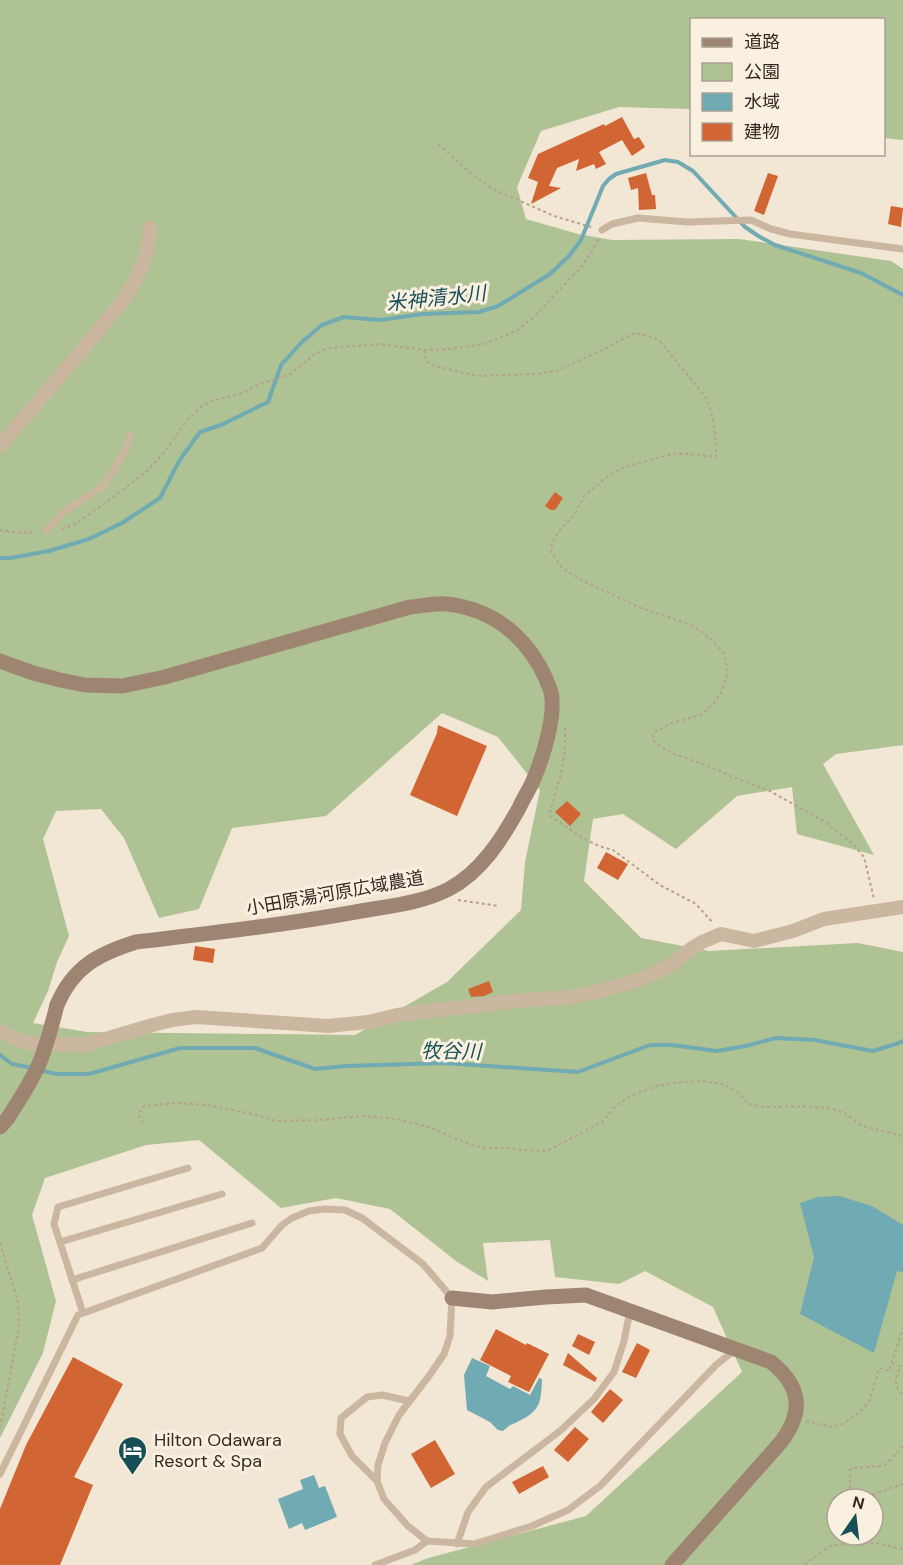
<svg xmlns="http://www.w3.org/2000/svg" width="903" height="1565" viewBox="0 0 903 1565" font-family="'DM Sans','Noto Sans JP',sans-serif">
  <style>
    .green { fill: #afc293; fill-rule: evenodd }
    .water { fill: #70aab2 }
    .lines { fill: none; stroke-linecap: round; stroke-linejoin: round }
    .stream { stroke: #70aab2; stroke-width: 4 }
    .building { fill: #d16533 }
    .path { stroke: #b7a089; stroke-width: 2; stroke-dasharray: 3 3; stroke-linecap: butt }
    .lane { stroke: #cbb69f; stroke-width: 7 }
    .street { stroke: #cbb69f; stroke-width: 14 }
    .secondary { stroke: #9e8571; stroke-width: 15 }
    .secondary-bridge { stroke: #9e8571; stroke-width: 15 }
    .labels { text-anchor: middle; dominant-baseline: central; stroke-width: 6; stroke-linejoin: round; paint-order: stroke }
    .street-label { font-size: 18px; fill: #342a23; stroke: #faf0e0 }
    .poi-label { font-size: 18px; fill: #342a23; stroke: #faf0e0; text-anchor: start }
    .water-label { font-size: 20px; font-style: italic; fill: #164f58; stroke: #faf0e0 }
  </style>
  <rect width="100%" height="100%" fill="#f2e6d4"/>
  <path class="green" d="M0 0H903V140L884 138V20H692L691 109 619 107 541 131 517 187 526 219 578 234 612 240 739 239 891 261 903 269V745L836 754 823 764 874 855 797 834 792 787 737 796 676 849 623 814 593 819 584 881 641 938 709 951 858 943 903 952V1565H411L428 1558 586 1516 742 1372 713 1307 645 1271 619 1284 555 1277 550 1240 483 1243 488 1281 456 1261 390 1209 336 1198 281 1208 199 1140 146 1145 45 1178 32 1215 56 1301 43 1353 0 1438ZM442 713 498 737 540 790 525 862 521 910 447 982 355 1035 87 1032 33 1023 48 991 57 962 69 936 43 839 56 811 101 809 124 838 159 918 199 909 232 828 326 816ZM837 1499H873V1535H837Z"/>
  <g class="water">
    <polygon points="818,1197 839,1196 872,1206 903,1225 903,1272 897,1271 874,1353 800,1314 814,1257 800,1203"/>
    <path d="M472 1358 490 1366 486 1376 510 1389 513 1386 530 1395 539 1378 542 1379C541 1401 541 1411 519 1421 510 1426 510 1424 503 1431L498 1430 490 1422 467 1410 464 1375Z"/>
    <polygon points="314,1475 319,1488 325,1486 337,1517 305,1530 302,1523 289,1529 278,1499 303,1489 300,1480"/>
  </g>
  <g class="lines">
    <g class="stream">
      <polyline points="0,558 10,558 49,551 89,539 122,523 160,498 179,461 200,432 221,425 268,402 281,365 303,341 322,325 344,317 380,320 423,314 479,312 498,306 550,274 569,256 581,240 599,196 603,186 609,179 616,174 665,160 678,162 693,171 745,227 760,237 775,245 861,273 903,295"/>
      <polyline points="0,1055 12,1064 32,1068"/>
      <polyline points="39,1070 57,1074 89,1074 180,1048 255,1048 315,1069 346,1066 445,1063 578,1072 650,1045 672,1045 717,1051 746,1046 776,1038 814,1040 873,1051 896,1044 903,1041"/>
    </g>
  </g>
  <g class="building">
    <polygon points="622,117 634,139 639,137 645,147 632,156 622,140 599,152 606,164 596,169 594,164 576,171 579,159 557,168 549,186 561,188 531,204 538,182 528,178 538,154 604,124 605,126"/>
    <polygon points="646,173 652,195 655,195 656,209 639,210 638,188 631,190 628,178"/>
    <polygon points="768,173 778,176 764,215 754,211"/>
    <polygon points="891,206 903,208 901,227 888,224"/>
    <polygon points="555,492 563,498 555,510 551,510 545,506"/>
    <polygon points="438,725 487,746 457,816 410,795 437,733"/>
    <polygon points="567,801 581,814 570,826 555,812"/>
    <polygon points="606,852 628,864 618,880 597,868"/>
    <polygon points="195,946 215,949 213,963 193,960"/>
    <polygon points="489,981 493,992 484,996 471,997 468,989"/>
    <polygon points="496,1329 526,1345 527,1343 549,1354 529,1392 508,1382 511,1376 480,1360"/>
    <polygon points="578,1334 595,1342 589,1355 572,1346"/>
    <polygon points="637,1343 650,1350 636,1378 622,1372"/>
    <polygon points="568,1353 597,1378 595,1382 563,1365"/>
    <polygon points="73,1357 123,1384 74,1477 93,1485 60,1565 0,1565 0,1509 26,1445"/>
    <polygon points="610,1389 623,1400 603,1423 591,1412"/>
    <polygon points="575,1427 589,1439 568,1462 554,1450"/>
    <polygon points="435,1440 455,1474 431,1488 411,1454"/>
    <polygon points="543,1466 549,1477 519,1494 512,1482"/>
  </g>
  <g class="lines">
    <g class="path">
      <polyline points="438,144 472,174 493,189 554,216 591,227"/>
      <path d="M424 350 426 361 431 365 478 376 536 374 557 371 604 349 634 333 649 336 659 340 707 399C714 417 716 438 716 457L678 453 649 460 620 469 607 477 585 495 575 514 560 530 553 541 551 552 562 568 582 580 638 607 669 617 695 627 713 641 725 655 727 675 721 693 713 704 701 715 672 723 656 731 653 735V740L657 744 671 753 706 765 733 777 770 791 825 822 854 845 864 857 874 899"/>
      <polyline points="62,529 75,524 101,506 146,472 163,454 188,419 202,406 211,401 236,395 245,392 259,384 289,375 315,354 328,348 379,344 424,350 449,349 485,344 518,330 535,316 582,266 591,253 598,239"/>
      <polyline points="0,530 21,533 36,532"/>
      <polyline points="565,728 565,747 561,774 549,815 581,837 599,846 613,850 660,885 696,904 713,923"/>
      <polyline points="458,900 499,906"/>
      <path d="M143 1123 139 1117 141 1108 144 1106 177 1103 206 1105 248 1113 277 1121 321 1120 361 1116 396 1119 429 1127 471 1145 485 1148H508L522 1150 547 1151 602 1122 615 1107 630 1096 657 1086 673 1083 703 1081 722 1084 735 1090 749 1104 764 1107C786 1107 822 1104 842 1112 849 1115 855 1122 862 1126L903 1136"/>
      <polyline points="0,1243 18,1301 19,1327 0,1428"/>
      <path d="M892 1363 900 1366C896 1380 892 1384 903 1395"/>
      <polyline points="806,1421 832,1427 843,1424 860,1412 870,1400 879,1368 889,1371 903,1328"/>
      <polyline points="903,1446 887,1463 882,1466 852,1468 850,1470 850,1488 856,1497 863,1498 903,1484"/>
      <polyline points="805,1565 822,1551 830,1546 843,1544 876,1543 903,1549"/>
    </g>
    <g class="lane">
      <polyline points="602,230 612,224 638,218 687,222 751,220 771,229 790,234 903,249"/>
      <polyline points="46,531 62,513 103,486 114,470 126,448 130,436"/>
      <polyline points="60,1242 222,1194"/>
      <polyline points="72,1280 252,1223"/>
      <polyline points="83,1313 54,1224 58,1207 188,1168"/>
      <polyline points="0,1474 78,1315 262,1248 282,1225 292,1218 309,1211 325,1209 345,1210 362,1218 423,1264 452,1298 450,1336 444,1354 429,1376 399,1415 385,1443 378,1465 377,1481 384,1499 408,1526 427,1541 474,1544 532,1526 568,1510 600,1486 716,1365 736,1349"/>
      <polyline points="377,1481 352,1456 340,1434 341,1418 367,1397 382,1395 409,1401"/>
      <polyline points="457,1544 468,1512 486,1487 560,1431 594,1399 614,1372 624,1341 630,1311"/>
      <polyline points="375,1565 415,1550 427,1541"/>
    </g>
    <g class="street">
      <polyline points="0,446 79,354 124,299 138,276 147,252 150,228"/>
      <polyline points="0,1031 18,1040 32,1044 85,1045 149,1026 172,1020 196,1017 328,1026 368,1022 397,1015 515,1001 570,997 601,991 640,979 656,973 671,965 692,948 702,942 721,934 754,941 793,931 824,919 903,907"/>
    </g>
    <g class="secondary">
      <path d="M0 661 33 673 60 680 85 685 122 686 165 677 410 607C422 606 434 603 446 604 452 604 458 606 464 607 502 616 530 643 546 679 547 683 550 687 551 692 556 714 544 754 535 776 531 787 524 797 519 808 502 839 481 872 449 889 422 903 390 906 361 911 286 925 211 933 136 942 98 954 73 967 57 1005"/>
      <polyline points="0,1127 8,1118"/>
      <path d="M452 1298 492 1302 546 1297 586 1295 771 1362C801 1386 804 1412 781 1442L672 1565"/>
    </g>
    <path class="secondary-bridge" d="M8 1118C19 1100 31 1083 39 1064 47 1045 52 1025 57 1005"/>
  </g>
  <defs>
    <symbol id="hotel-pin" viewBox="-11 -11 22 30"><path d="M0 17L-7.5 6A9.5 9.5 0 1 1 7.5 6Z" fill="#164f58" stroke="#faf0e0"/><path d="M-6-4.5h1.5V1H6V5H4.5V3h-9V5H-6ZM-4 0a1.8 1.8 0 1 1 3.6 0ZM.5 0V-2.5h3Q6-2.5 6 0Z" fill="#fff"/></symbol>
  </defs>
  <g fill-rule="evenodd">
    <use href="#hotel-pin" x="116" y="1434" width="33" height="45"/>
  </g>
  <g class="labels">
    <g class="street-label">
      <text transform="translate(335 893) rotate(-10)">小田原湯河原広域農道</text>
    </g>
    <g class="poi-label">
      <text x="154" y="1440">Hilton Odawara<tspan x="154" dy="21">Resort &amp; Spa</tspan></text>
    </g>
    <g class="water-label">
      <text transform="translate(436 298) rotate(-6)">米神清水川</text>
      <text transform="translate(451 1051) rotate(1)">牧谷川</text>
    </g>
  </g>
  <rect x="690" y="18" width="195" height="138" fill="#faf0e0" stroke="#aba194" stroke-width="1.5"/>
  <rect x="702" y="38" width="30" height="9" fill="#9e8571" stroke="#aba194" stroke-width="1.5"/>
  <text x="744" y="48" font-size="18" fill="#342a23">道路</text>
  <rect x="702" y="63" width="30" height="18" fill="#afc293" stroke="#aba194" stroke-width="1.5"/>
  <text x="744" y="78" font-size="18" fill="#342a23">公園</text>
  <rect x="702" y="93" width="30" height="18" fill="#70aab2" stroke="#aba194" stroke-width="1.5"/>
  <text x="744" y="108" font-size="18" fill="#342a23">水域</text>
  <rect x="702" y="123" width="30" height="18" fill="#d16533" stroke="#aba194" stroke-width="1.5"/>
  <text x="744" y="138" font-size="18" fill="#342a23">建物</text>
  <g transform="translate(855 1517) rotate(14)"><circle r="28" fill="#faf0e0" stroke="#aba194" stroke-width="1.5"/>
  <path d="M0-4.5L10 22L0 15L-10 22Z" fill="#164f58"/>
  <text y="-9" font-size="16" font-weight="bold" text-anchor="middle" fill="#342a23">N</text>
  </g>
</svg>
